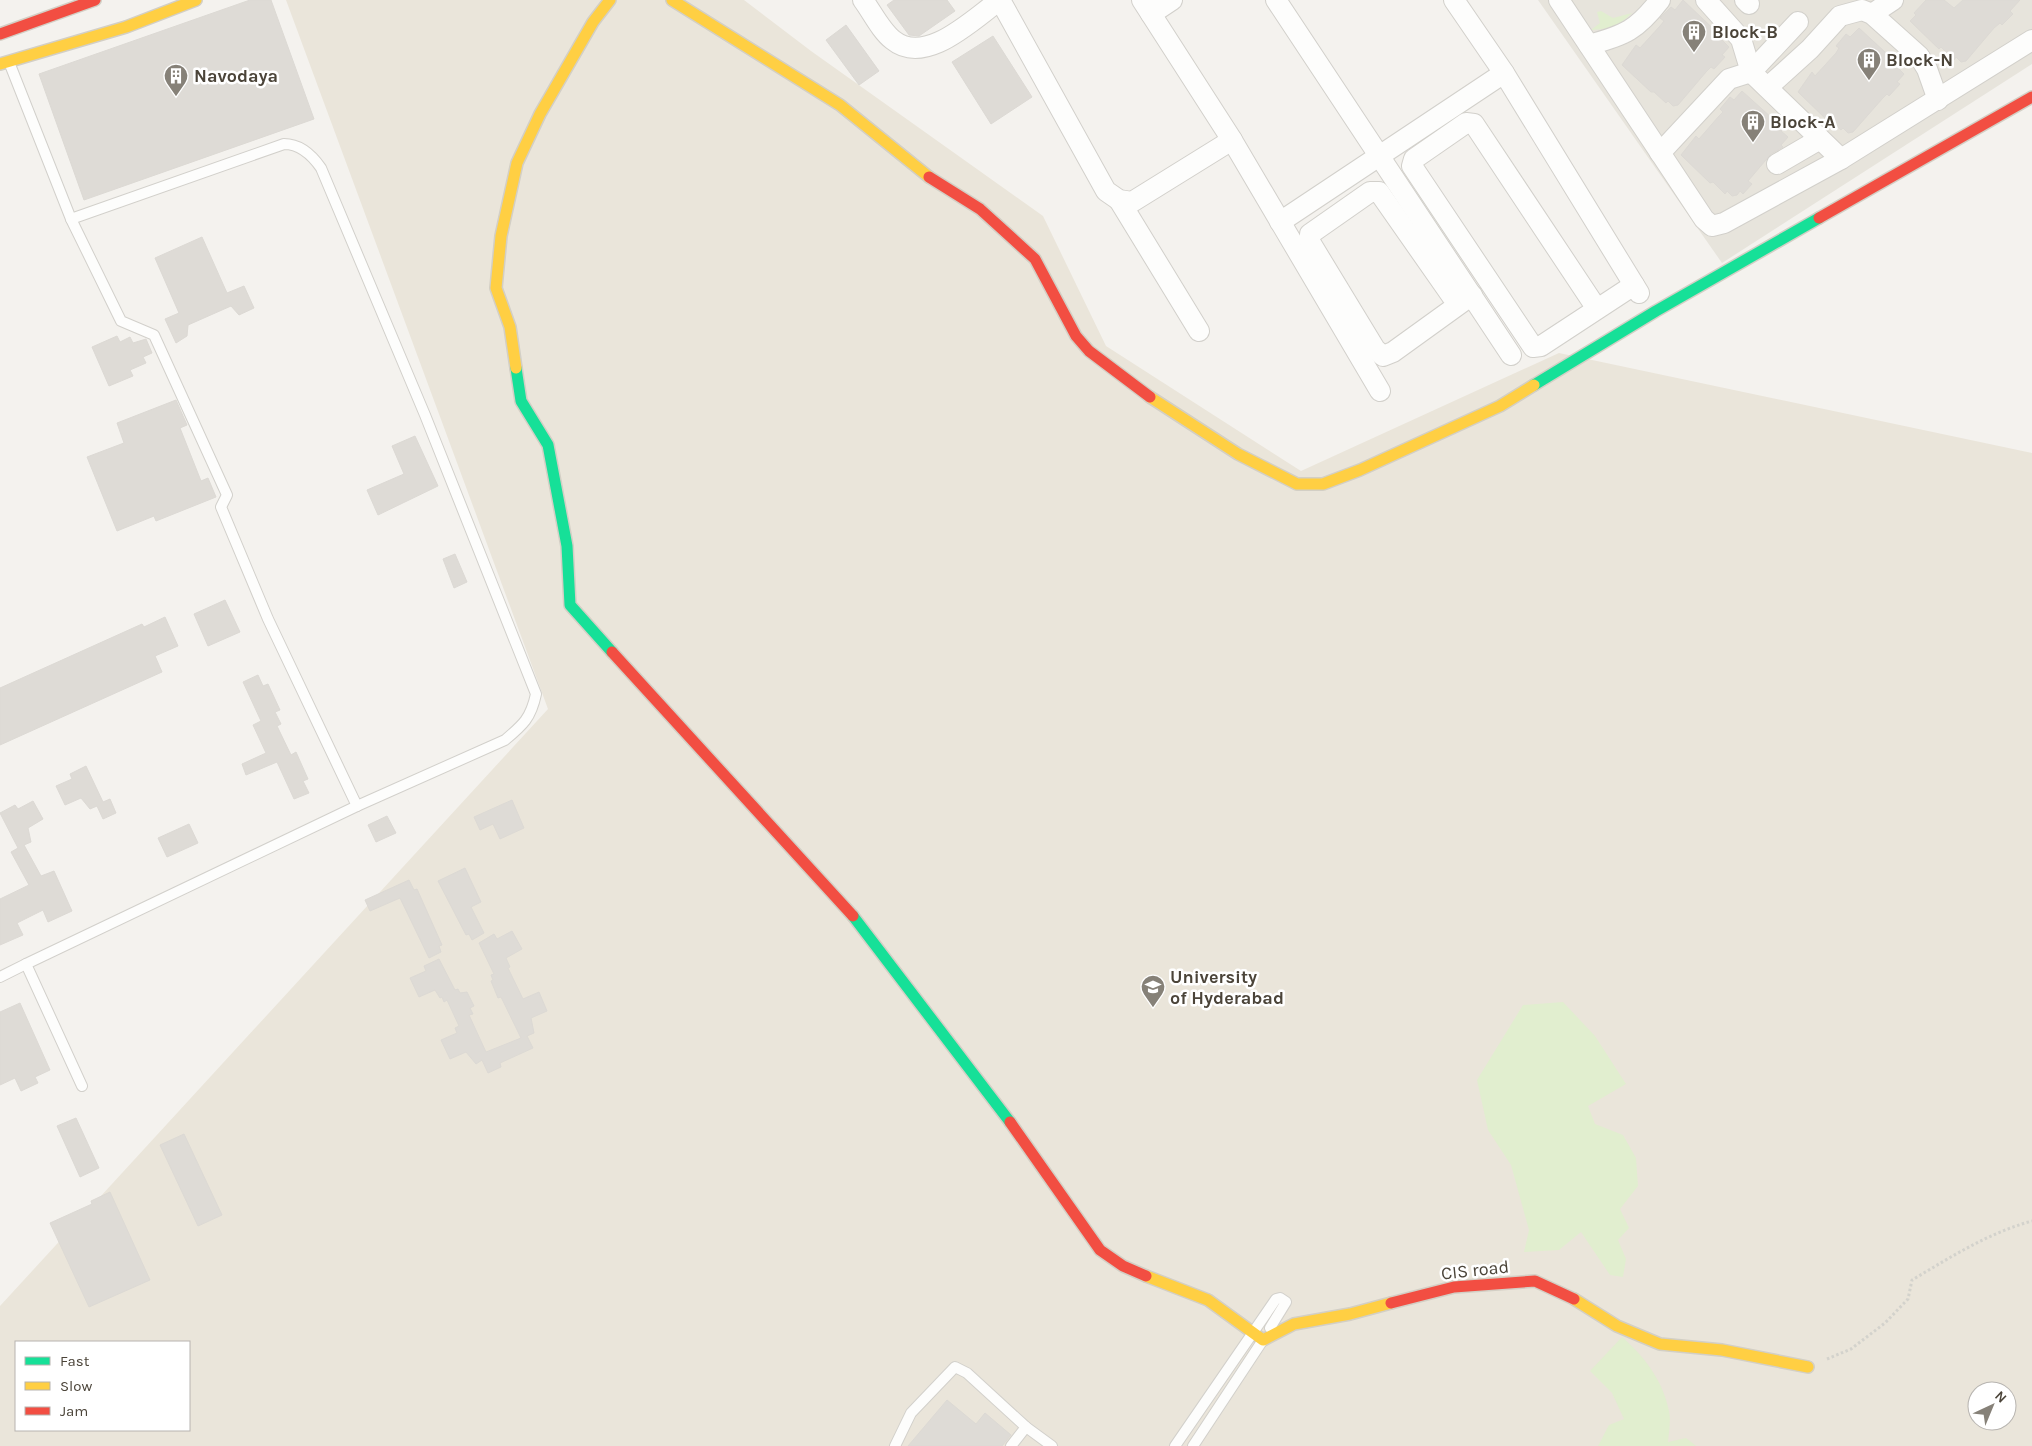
<svg xmlns="http://www.w3.org/2000/svg" width="2032" height="1446" viewBox="0 0 2032 1446" font-family="Karla,sans-serif">
  <style>
    .residential { fill: #e7e4dc }
    .education { fill: #eae5da; fill-rule: evenodd }
    .green { fill: #e1eecf }
    .building { fill: #dedbd6; stroke: #dcd9d4 }
    .lines { fill: none; stroke-linecap: round; stroke-linejoin: round }
    .lane-casing { stroke: #d2d0cb; stroke-width: 12 }
    .street-casing { stroke: #d2d0cb; stroke-width: 22 }
    .fast-casing { stroke: #d3cfc5; stroke-width: 14 }
    .slow-casing { stroke: #d3cfc5; stroke-width: 14 }
    .jam-casing { stroke: #d3cfc5; stroke-width: 14 }
    .path { stroke: #d3d2cc; stroke-width: 3; stroke-dasharray: 2.5 2.5; stroke-linecap: butt }
    .lane { stroke: #fdfdfc; stroke-width: 10 }
    .street { stroke: #fdfdfc; stroke-width: 20 }
    .fast { stroke: #16e098; stroke-width: 11 }
    .slow { stroke: #ffcf43; stroke-width: 11 }
    .jam { stroke: #f24e42; stroke-width: 11 }
    .labels { text-anchor: middle; dominant-baseline: central; stroke-width: 5; stroke-linejoin: round; paint-order: stroke }
    .poi-label { font-size: 18px; font-weight: bold; fill: #4b4439; stroke: #fff; text-anchor: start }
    .street-label { font-size: 18px; fill: #4b4439; stroke: #fff }
  </style>
  <rect width="100%" height="100%" fill="#f4f2ee"/>
  <polygon class="residential" points="1538,0 2032,0 2032,64 1722,263"/>
  <path class="education" d="M286 0H744L811 51 1043 216 1106 346 1301 471 1559 353 2032 453V1446H0V1306L548 709ZM16 1342H189V1430H16ZM1977 1391H2007V1421H1977Z"/>
  <g class="green">
    <path d="M1601 11 1613 18 1632 13C1619 26 1609 29 1591 30L1600 23 1597 12Z"/>
    <polygon points="1563,1002 1595,1036 1626,1084 1588,1106 1595,1124 1623,1135 1636,1158 1638,1186 1620,1209 1629,1228 1618,1240 1626,1259 1623,1277 1610,1275 1581,1232 1559,1250 1524,1252 1529,1230 1511,1165 1488,1130 1477,1080 1523,1005"/>
    <path d="M1622 1337C1645 1357 1663 1381 1669 1411 1671 1420 1669 1432 1668 1442L1686 1438 1696 1446H1598L1609 1425 1624 1419 1612 1393 1590 1371Z"/>
  </g>
  <g class="building">
    <polygon points="250,0 271,0 314,119 84,200 39,74"/>
    <polygon points="894,0 947,0 955,11 919,36 909,35 887,5"/>
    <polygon points="1683,0 1723,38 1722,40 1729,47 1722,55 1725,57 1714,69 1711,67 1706,72 1678,105 1673,106 1668,101 1666,103 1654,92 1651,92 1622,65 1636,45 1640,48 1660,26 1664,21 1660,18 1671,7 1675,10"/>
    <polygon points="1926,0 1944,0 1954,8 1963,0 2020,0 2010,11 2013,14 2002,25 2000,23 1994,28 1966,61 1961,62 1956,57 1954,60 1941,47 1939,49 1910,21 1916,15 1914,13"/>
    <polygon points="846,25 879,71 859,85 826,40"/>
    <polygon points="1859,28 1899,65 1897,67 1904,74 1897,82 1900,84 1889,96 1887,94 1882,99 1853,132 1848,133 1843,128 1841,130 1829,119 1827,120 1798,92 1812,72 1815,76 1836,53 1839,48 1836,46 1846,34 1850,37"/>
    <polygon points="993,36 1032,97 991,124 952,62"/>
    <polygon points="1742,91 1783,128 1781,131 1788,137 1781,145 1783,147 1771,154 1748,181 1752,184 1743,194 1740,191 1737,195 1732,196 1727,191 1725,194 1713,182 1710,183 1681,155 1696,136 1699,139 1719,116 1723,112 1720,109 1730,97 1734,100"/>
    <polygon points="202,237 227,293 244,286 254,308 239,315 231,306 188,325 187,336 176,343 165,319 179,313 155,258"/>
    <polygon points="117,336 120,342 130,337 133,343 146,339 152,353 143,357 146,363 130,370 133,376 109,386 92,347"/>
    <polygon points="176,400 187,425 180,428 201,481 208,478 216,497 156,521 154,516 117,531 87,457 124,443 117,423"/>
    <polygon points="415,436 438,486 378,515 367,490 404,474 392,446"/>
    <polygon points="455,554 467,582 454,588 443,559"/>
    <polygon points="225,600 240,632 208,646 194,614"/>
    <polygon points="165,617 178,646 155,656 162,672 0,745 0,688 142,624 144,627"/>
    <polygon points="258,675 263,686 268,684 280,710 275,712 281,724 277,726 291,755 296,752 308,779 303,781 309,793 294,799 277,762 246,775 242,764 266,753 253,725 261,721 243,682"/>
    <polygon points="86,766 103,802 110,799 116,813 103,819 97,806 90,809 81,798 65,805 56,786 72,779 70,774"/>
    <polygon points="512,800 524,828 500,839 493,824 480,830 474,817"/>
    <polygon points="33,801 43,819 28,828 31,842 24,845 41,876 54,871 72,911 48,922 43,910 17,923 23,935 0,945 0,899 29,885 11,852 18,848 0,813 15,805 18,809"/>
    <polygon points="387,816 396,833 376,842 368,825"/>
    <polygon points="189,824 198,843 167,857 158,838"/>
    <polygon points="465,868 481,902 471,907 484,933 472,940 469,934 466,935 438,881"/>
    <polygon points="409,880 414,890 417,889 442,945 439,946 441,952 429,958 400,898 370,911 365,900"/>
    <polygon points="512,931 522,949 506,958 510,967 508,968 523,999 539,992 547,1011 531,1018 534,1033 527,1036 533,1048 500,1063 501,1067 488,1073 482,1060 476,1064 466,1052 450,1059 441,1040 457,1033 455,1028 459,1026 447,1000 444,1002 442,997 440,998 435,990 419,997 410,978 426,971 424,966 439,959 455,990 458,989 460,993 467,992 474,1006 470,1008 473,1014 469,1015 486,1052 521,1038 501,997 498,998 491,981 493,980 491,975 494,974 479,943 494,934 497,939"/>
    <polygon points="20,1003 50,1070 35,1077 38,1083 21,1091 15,1078 0,1085 0,1012"/>
    <polygon points="76,1118 99,1168 80,1177 57,1126"/>
    <polygon points="184,1134 222,1215 198,1226 160,1145"/>
    <polygon points="110,1192 150,1280 89,1307 50,1223 92,1204 91,1201"/>
    <polygon points="947,1400 976,1424 985,1413 1011,1435 1002,1446 908,1446"/>
  </g>
  <g class="lines">
    <defs>
      <g id="lane">
        <polyline points="9,62 71,219 121,321 154,335 227,495 221,507 268,619 357,806"/>
        <path d="M71 219 284 144C300 144 312 155 321 168L425 415 536 694C531 718 523 725 505 740L357 806 26 964 82 1086"/>
        <polyline points="0,977 26,964"/>
        <polyline points="895,1446 911,1413 955,1367 967,1373 1026,1427 1052,1446"/>
        <polyline points="1011,1446 1026,1427"/>
        <polyline points="1175,1446 1276,1299 1280,1298 1286,1302 1270,1328"/>
        <polyline points="1193,1446 1263,1340"/>
      </g>
      <g id="street">
        <path d="M863 0C872 12 881 31 893 40 926 67 974 18 1000 0"/>
        <polyline points="1000,0 1106,191 1119,200 1132,202 1232,140"/>
        <polyline points="1142,0 1232,140 1380,391"/>
        <polyline points="1276,0 1511,355"/>
        <polyline points="1454,0 1504,73 1639,293"/>
        <polyline points="1559,0 1704,219 1712,226 1724,223 1841,159 2032,40"/>
        <polyline points="1706,0 1741,39 1751,72 1841,159"/>
        <polyline points="1745,0 1749,4"/>
        <polyline points="1151,14 1172,0"/>
        <polyline points="1872,14 1893,0"/>
        <path d="M1589 45C1625 35 1637 30 1660 0"/>
        <polyline points="1768,87 1810,49 1840,16 1862,10 1872,14 1919,56 1927,69 1938,100"/>
        <polyline points="1660,153 1729,79 1751,72 1798,22"/>
        <polyline points="1777,164 1820,139"/>
        <polyline points="1119,200 1199,331"/>
        <polyline points="1280,222 1504,73"/>
        <polyline points="1458,305 1379,192 1370,192 1310,234 1310,242 1375,349 1383,356 1393,352 1472,295"/>
        <polyline points="1597,309 1474,124 1466,123 1414,159 1412,166 1533,347 1541,346 1634,285"/>
      </g>
      <g id="fast">
        <polyline points="516,368 521,401 548,445 567,546 570,605 612,652"/>
        <polyline points="1534,385 1656,311 1819,218"/>
        <polyline points="853,916 1010,1122"/>
      </g>
      <g id="slow">
        <polyline points="672,0 840,105 929,177"/>
        <polyline points="0,64 126,27 196,0"/>
        <polyline points="516,368 510,327 496,288 501,236 517,163 540,114 593,22 610,0"/>
        <polyline points="1150,397 1238,454 1297,484 1323,484 1360,470 1500,406 1534,385"/>
        <polyline points="1146,1276 1208,1300 1263,1340 1294,1324 1350,1314 1391,1303"/>
        <polyline points="1574,1299 1617,1326 1660,1344 1722,1350 1808,1367"/>
      </g>
      <g id="jam">
        <polyline points="0,34 95,0"/>
        <polyline points="929,177 980,209 1035,259 1076,336 1089,351 1150,397"/>
        <polyline points="1819,218 2032,97"/>
        <polyline points="612,652 853,916"/>
        <polyline points="1010,1122 1100,1250 1123,1266 1146,1276"/>
        <polyline points="1391,1303 1454,1287 1535,1281 1574,1299"/>
      </g>
    </defs>
    <use href="#lane" class="lane-casing"/>
    <use href="#street" class="street-casing"/>
    <use href="#fast" class="fast-casing"/>
    <use href="#slow" class="slow-casing"/>
    <use href="#jam" class="jam-casing"/>
    <path class="path" d="M1827 1359 1851 1349 1885 1323 1908 1299 1912 1280C1951 1257 1988 1233 2032 1221"/>
    <use href="#lane" class="lane"/>
    <use href="#street" class="street"/>
    <use href="#fast" class="fast"/>
    <use href="#slow" class="slow"/>
    <use href="#jam" class="jam"/>
  </g>
  <defs>
    <symbol id="building-pin" viewBox="-11 -11 22 30"><path d="M0 17L-7.5 6A9.5 9.5 0 1 1 7.5 6Z" fill="#868178" stroke="#fff"/><path d="M-4-6H4V6H1V3H-1V6H-4ZM-2.5-4.3h1.7v1.8h-1.7ZM.8-4.3h1.7v1.8H.8ZM-2.5-1h1.7V.8h-1.7ZM.8-1h1.7V.8H.8Z" fill="#fff"/></symbol>
    <symbol id="university-pin" viewBox="-11 -11 22 30"><path d="M0 17L-7.5 6A9.5 9.5 0 1 1 7.5 6Z" fill="#868178" stroke="#fff"/><path d="M0-5L7-2L0 1L-7-2ZM-4 1L0 2.5L4 1V4Q0 6-4 4Z" fill="#fff"/></symbol>
  </defs>
  <g fill-rule="evenodd">
    <use href="#building-pin" x="1680" y="18" width="28" height="38"/>
    <use href="#building-pin" x="1855" y="46" width="28" height="38"/>
    <use href="#building-pin" x="162" y="62" width="28" height="38"/>
    <use href="#building-pin" x="1739" y="108" width="28" height="38"/>
    <use href="#university-pin" x="1139" y="973" width="28" height="38"/>
  </g>
  <g class="labels">
    <g class="poi-label">
      <text x="1712" y="32">Block-B</text>
      <text x="1886" y="60">Block-N</text>
      <text x="194" y="76">Navodaya</text>
      <text x="1770" y="122">Block-A</text>
      <text x="1170" y="977">University<tspan x="1170" dy="21">of Hyderabad</tspan></text>
    </g>
    <g class="street-label">
      <text transform="translate(1475 1270) rotate(-6)">CIS road</text>
    </g>
  </g>
  <rect x="15" y="1341" width="175" height="90" fill="#ffffff" stroke="#b7b4b0"/>
  <rect x="25" y="1357" width="25" height="8" fill="#16e098" stroke="#b7b4b0"/>
  <text x="60" y="1366" font-size="15" fill="#4b4439">Fast</text>
  <rect x="25" y="1382" width="25" height="8" fill="#ffcf43" stroke="#b7b4b0"/>
  <text x="60" y="1391" font-size="15" fill="#4b4439">Slow</text>
  <rect x="25" y="1407" width="25" height="8" fill="#f24e42" stroke="#b7b4b0"/>
  <text x="60" y="1416" font-size="15" fill="#4b4439">Jam</text>
  <g transform="translate(1992 1406) rotate(44)"><circle r="24" fill="#ffffff" stroke="#b7b4b0"/>
  <path d="M0-4L9 19L0 12L-9 19Z" fill="#868178"/>
  <text y="-8" font-size="14" font-weight="bold" text-anchor="middle" fill="#4b4439">N</text>
  </g>
</svg>
